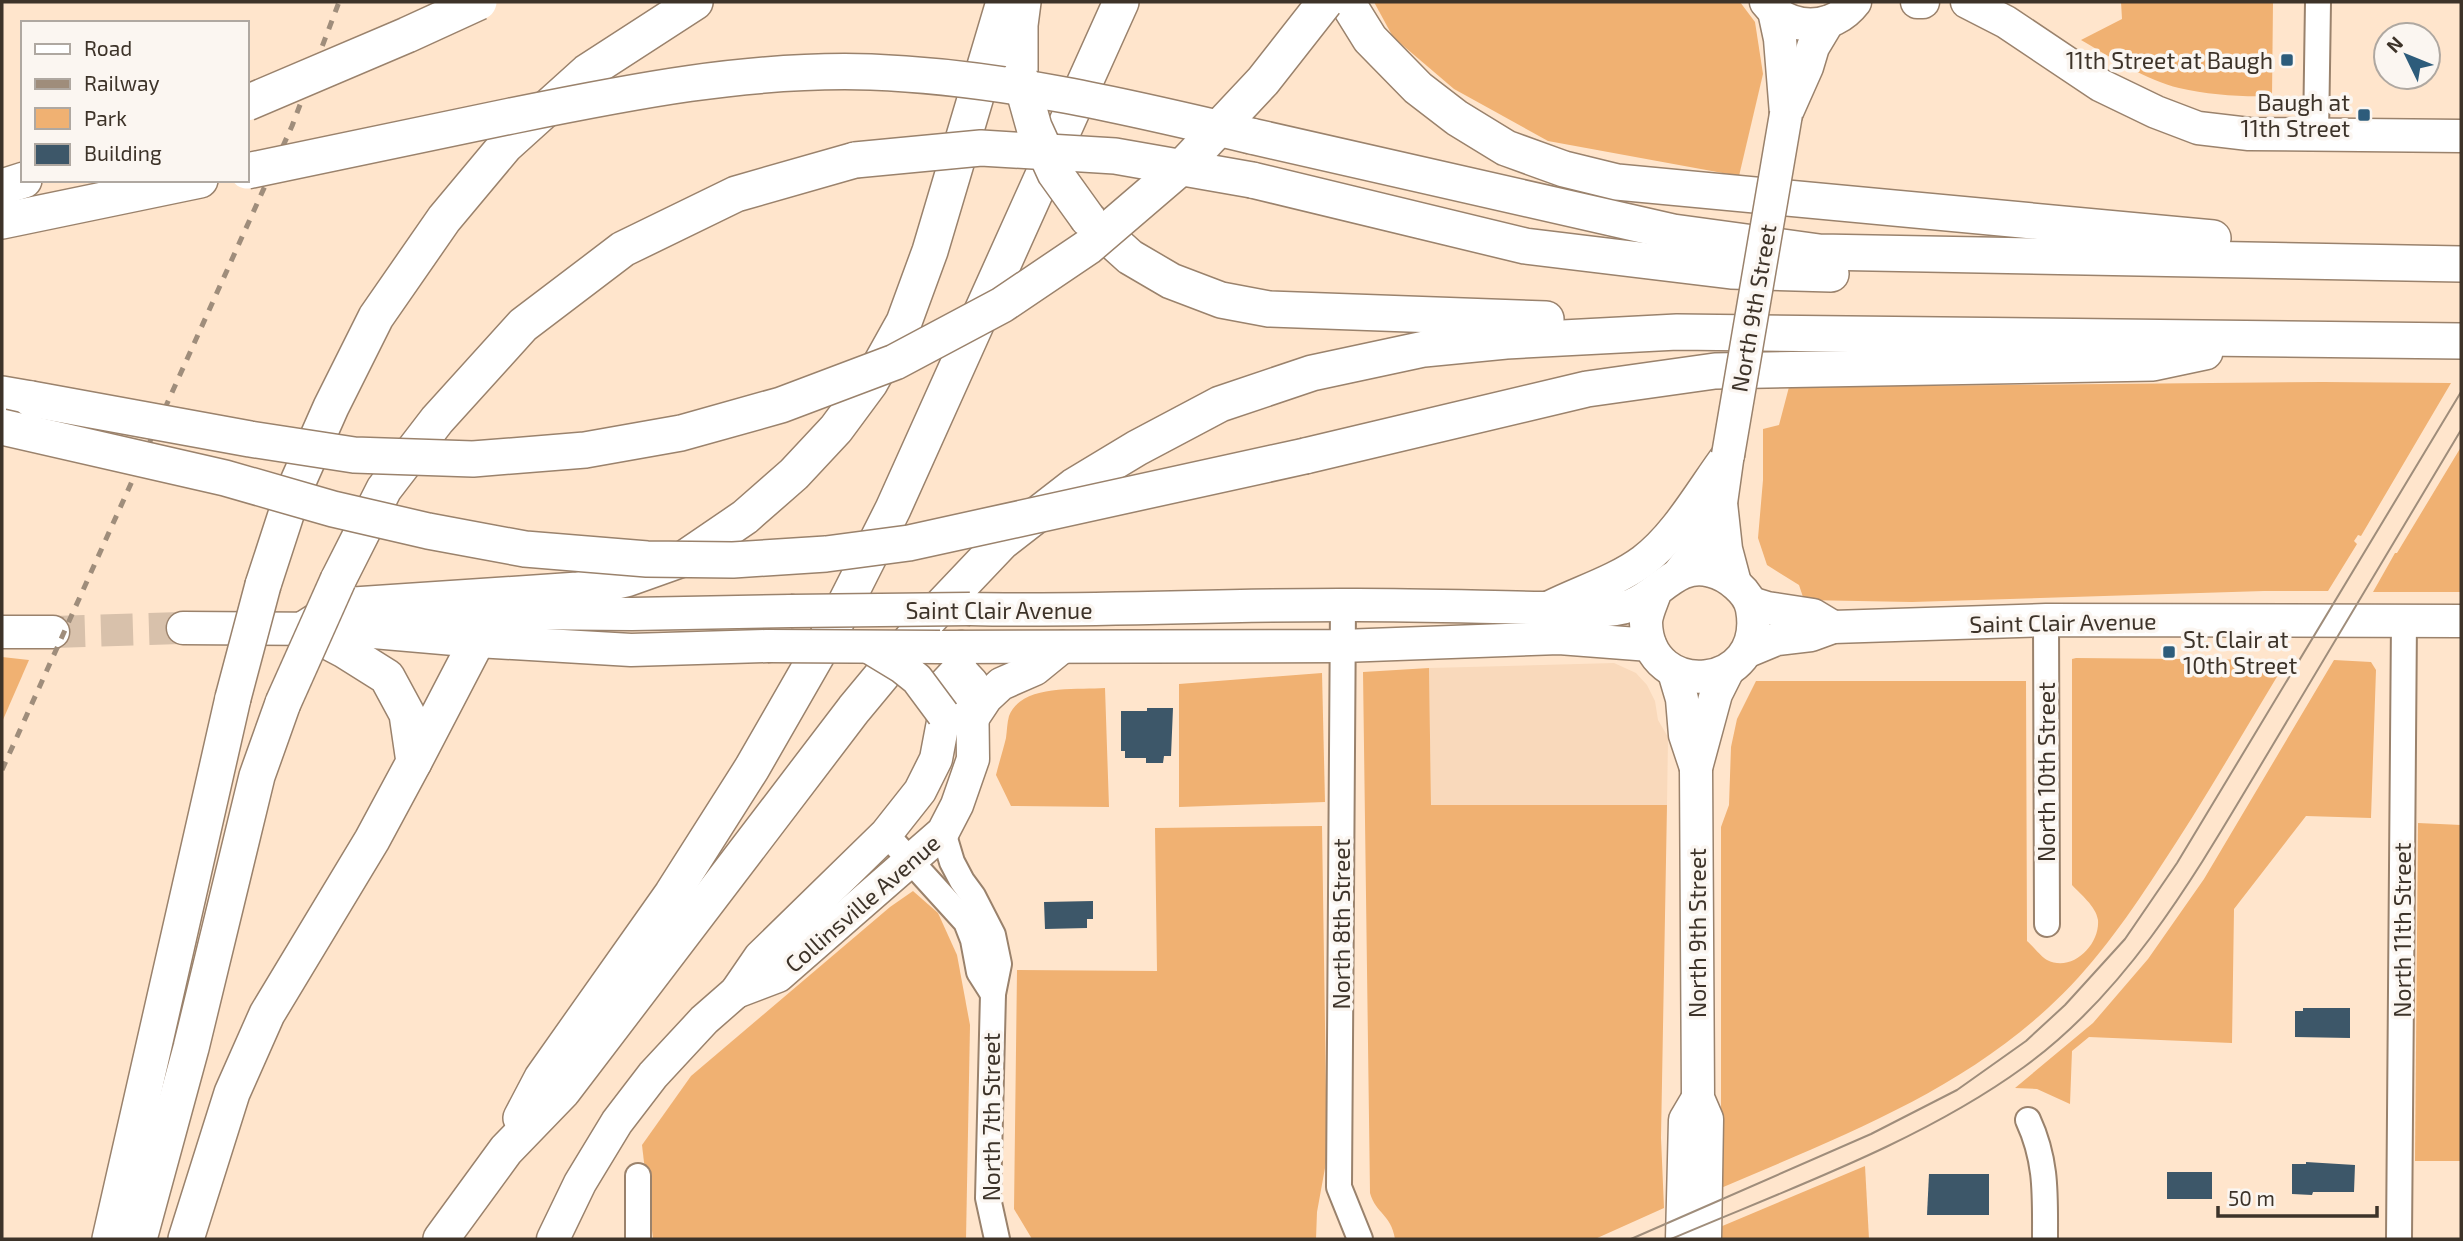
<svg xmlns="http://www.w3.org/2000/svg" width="2463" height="1241" viewBox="0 0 2463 1241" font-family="'Exo 2',sans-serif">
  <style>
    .built { fill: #f9d9bb }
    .green { fill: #f0b172 }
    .building { fill: #3d5769 }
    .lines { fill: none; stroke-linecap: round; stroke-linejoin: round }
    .major-tunnel { stroke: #d8c1ab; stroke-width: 32; stroke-dasharray: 32 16; stroke-linecap: butt }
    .minor-casing { stroke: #9a826c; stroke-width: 28 }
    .major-casing { stroke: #9a826c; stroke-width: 35 }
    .highway-casing { stroke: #9a826c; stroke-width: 38 }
    .minor { stroke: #fff; stroke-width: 24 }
    .major { stroke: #fff; stroke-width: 32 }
    .highway { stroke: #fff; stroke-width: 35 }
    .tram { stroke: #9f8d7b; stroke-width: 2 }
    .rail { stroke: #9f8d7b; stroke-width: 5; stroke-dasharray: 9 9; stroke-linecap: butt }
    .major-bridge-casing { stroke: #9a826c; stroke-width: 35; stroke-linecap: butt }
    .highway-bridge-casing { stroke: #9a826c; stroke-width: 38; stroke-linecap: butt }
    .major-bridge { stroke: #fff; stroke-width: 32 }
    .highway-bridge { stroke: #fff; stroke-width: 35 }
    .poi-dot { fill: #2d5c7b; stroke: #fbf6f1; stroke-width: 2.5 }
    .labels { text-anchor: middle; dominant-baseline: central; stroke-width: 7; stroke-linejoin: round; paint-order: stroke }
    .poi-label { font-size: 23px; fill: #3d3329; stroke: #fbf6f1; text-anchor: end }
    .street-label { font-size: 23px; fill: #3d3329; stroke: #fbf6f1 }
  </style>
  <rect width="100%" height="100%" fill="#ffe5cc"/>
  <polygon class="built" points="1614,663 1636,673 1647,685 1655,701 1658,720 1668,737 1667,805 1431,805 1429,668"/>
  <g class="green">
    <polygon points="1374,2 1740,2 1755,22 1763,74 1739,176 1548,141 1454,89 1393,37"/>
    <path d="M2121 2H2273L2272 96C2242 97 2209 95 2179 88 2148 81 2108 56 2081 40L2122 19Z"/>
    <polygon points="2322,382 2451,383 2361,536 2358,535 2354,541 2357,544 2328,591 2264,591 1912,602 1804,600 1799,585 1767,565 1758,538 1763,480 1763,429 1779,425 1789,387"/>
    <polygon points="2461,447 2461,592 2373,592 2395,553 2397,553"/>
    <polygon points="2,657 29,660 2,722"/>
    <path d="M2076 658 2287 660C2244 731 2203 803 2157 872 2125 921 2091 969 2048 1008 1955 1094 1835 1139 1721 1188V827L1729 805 1731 747 1737 719 1756 681H2026L2027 941C2033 946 2040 956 2047 960 2072 973 2100 945 2098 920 2096 906 2080 894 2072 885V659Z"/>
    <polygon points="2334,660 2371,662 2376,670 2371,818 2306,816 2234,909 2232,1043 2089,1037 2072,1051 2070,1104 2037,1089 2015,1088 2093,1023 2148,959 2204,879"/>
    <path d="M1429 668 1431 805H1667L1661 1138 1664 1208 1595 1239H1395C1391 1214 1376 1214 1370 1193L1363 672Z"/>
    <polygon points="1322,673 1325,802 1179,807 1179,684"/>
    <path d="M1105 688 1109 807 1011 806 996 775C999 763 1003 750 1006 738 1007 731 1007 723 1009 716 1021 684 1076 690 1105 688Z"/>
    <polygon points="2418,823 2461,825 2461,1161 2415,1161"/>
    <polygon points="1322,826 1327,1157 1317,1212 1316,1239 1032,1239 1014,1209 1017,970 1157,971 1155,828"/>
    <polygon points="913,891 938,913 957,955 970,1025 966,1239 653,1239 642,1145 691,1076 890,907"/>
    <polygon points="1865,1166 1869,1239 1720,1239 1720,1227"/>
  </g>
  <g class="building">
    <polygon points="1147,708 1173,708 1171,756 1164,756 1163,763 1146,763 1146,758 1125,758 1125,751 1121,751 1121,711 1147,711"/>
    <polygon points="1093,901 1093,919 1087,919 1087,928 1045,929 1044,902"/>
    <polygon points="2303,1008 2350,1008 2350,1038 2295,1037 2295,1011 2303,1011"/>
    <polygon points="2306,1162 2355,1165 2354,1192 2313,1192 2312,1195 2292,1194 2292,1164 2306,1164"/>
    <rect x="2167" y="1172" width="45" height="27"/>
    <polygon points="1929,1174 1989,1174 1989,1215 1927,1215"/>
  </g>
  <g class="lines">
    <polyline class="major-tunnel" points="53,632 183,628"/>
    <defs>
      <g id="minor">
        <polyline points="2316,135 2318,2"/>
        <polyline points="1343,605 1339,1187 1360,1239"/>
        <polyline points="2046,620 2047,924"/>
        <polyline points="943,832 952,862 962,881 973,896 993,935 999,964 993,994 988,1198 997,1239"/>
        <polyline points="886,834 966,922 973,940 979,972 993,994"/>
        <path d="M2028 1120C2047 1161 2045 1195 2045 1239"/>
        <polyline points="638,1239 638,1176"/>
        <polyline points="2399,1239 2404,620"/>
      </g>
      <g id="major">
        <path d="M1766 2C1789 32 1832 32 1855 2"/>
        <polyline points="1917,2 1923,2"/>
        <polyline points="1967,2 2006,22 2100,85 2156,112 2198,128 2249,134 2461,136"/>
        <polyline points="1774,11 1780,39 1786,114"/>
        <polyline points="1787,112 1807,67 1813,47 1828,22"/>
        <polyline points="1727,460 1721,503 1726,549 1735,583"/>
        <polyline points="1680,572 1694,554 1721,503"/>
        <polyline points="1751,603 1767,608 1813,615 1833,627"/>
        <path d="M1550 607C1580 592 1616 581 1643 561 1677 536 1703 488 1728 455"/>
        <path d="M970 609C1099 612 1228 604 1357 605 1419 605 1481 607 1543 608 1559 608 1574 612 1590 611 1603 611 1621 609 1632 605 1660 594 1678 561 1711 571 1728 575 1749 592 1752 609 1767 692 1648 701 1646 623 1646 614 1652 602 1655 593"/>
        <polyline points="417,622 508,613 632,614 791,611"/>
        <polyline points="183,628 339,629 477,641 631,650 768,646"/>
        <polyline points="2,632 53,632"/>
        <polyline points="942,647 1342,646 1559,638 1650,645"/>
        <polyline points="1748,651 1777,639 1811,635 1833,627 2046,620 2461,621"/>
        <polyline points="1674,672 1682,699 1685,735 1696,768"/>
        <polyline points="974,716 986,698 1001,684 1035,669 1062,647"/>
        <polyline points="736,992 778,976 943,832 957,805 973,759 972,683 959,669"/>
        <polyline points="553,1239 580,1183 617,1122 653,1075 704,1020 736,992 760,957 886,834 920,791 936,759 943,722 944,685 959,669 961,647"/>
        <polyline points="1682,1239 1685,1120 1698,1098"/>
        <polyline points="1705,1239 1707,1119 1698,1098 1696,768 1716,694 1728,670"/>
      </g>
      <g id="highway">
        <polyline points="1347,2 1370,39 1418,88 1457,118 1506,148 1564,169 1617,182 2213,238"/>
        <polyline points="1020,77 1020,25 1023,2"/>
        <polyline points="1251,136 1673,232 1819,252 2461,264"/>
        <polyline points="1252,180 1525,246 1731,271 1831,274"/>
        <polyline points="2,187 24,180"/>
        <polyline points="1088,219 1130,257 1171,281 1221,300 1269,309 1546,319"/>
        <polyline points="2,221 200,180"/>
        <polyline points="2,394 31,399"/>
        <polyline points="1305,456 1587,389 1715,371 2153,363 2205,352"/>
        <polyline points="338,580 384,489 437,420 523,325 623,249 736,194 855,160"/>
        <polyline points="263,585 293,493 331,407 376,317 444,219 505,146 587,72 695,2"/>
        <polyline points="304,629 326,615 354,605 578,590 626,579 685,558 745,517 794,474 836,429 870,383 904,322 930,251 1004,2"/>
        <polyline points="414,762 477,641 508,613"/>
        <polyline points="521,1118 542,1078 672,894 752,768 837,620 893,509 1121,2"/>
        <polyline points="110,1239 233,698"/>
        <polyline points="139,1239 191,1048 257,776 283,703"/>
        <polyline points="186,1239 232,1093 267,1014 372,840 414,762 407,714 387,677 344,650 304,629"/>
        <polyline points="441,1239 506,1150 563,1091 854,709 927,621 1002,542 1074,486 1137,448 1220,404 1312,373 1424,349 1506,341 1677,332 2461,341"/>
      </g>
    </defs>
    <use href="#minor" class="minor-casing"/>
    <use href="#major" class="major-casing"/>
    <use href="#highway" class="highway-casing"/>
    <use href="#minor" class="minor"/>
    <use href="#major" class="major"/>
    <use href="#highway" class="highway"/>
    <g class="tram">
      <polyline points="1631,1239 1871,1134 1957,1090 2026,1041 2065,1005 2125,939 2177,863 2461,392"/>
      <path d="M1671 1239C1788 1189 1921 1142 2024 1067 2133 988 2200 866 2268 753 2333 646 2397 538 2461 430"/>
    </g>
    <polyline class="rail" points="2,770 292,126 339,2"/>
    <defs>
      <g id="major-bridge">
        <polyline points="1728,455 1786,114"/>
        <polyline points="791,611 970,609"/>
        <polyline points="768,646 940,647"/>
        <polyline points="869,647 902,667 917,679 943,714"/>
      </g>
      <g id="highway-bridge">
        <polyline points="1020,77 1034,127 1055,173 1088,219"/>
        <polyline points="247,103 407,35 479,2"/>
        <polyline points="855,160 981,148 1115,156 1252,180"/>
        <path d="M247 171C335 152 423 134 511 116 629 92 749 68 871 72 1001 77 1125 106 1251 136"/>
        <polyline points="31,399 250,439 354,455 473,459 585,450 681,433 781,405 895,362 1002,305 1088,247 1186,163 1263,81 1325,2"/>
        <polyline points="2,427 225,478 333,509 428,531 525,549 647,559 733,560 826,554 909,543 1305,456"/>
        <polyline points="233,698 263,585"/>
        <polyline points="283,703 338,580"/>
      </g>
    </defs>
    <use href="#major-bridge" class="major-bridge-casing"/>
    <use href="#highway-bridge" class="highway-bridge-casing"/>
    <use href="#major-bridge" class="major-bridge"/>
    <use href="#highway-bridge" class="highway-bridge"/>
  </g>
  <g class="poi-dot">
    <rect x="2280" y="53" width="14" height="14" rx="3.5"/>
    <rect x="2357" y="108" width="14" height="14" rx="3.5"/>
    <rect x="2162" y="645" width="14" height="14" rx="3.5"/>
  </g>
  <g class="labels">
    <g class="poi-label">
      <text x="2273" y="60">11th Street at Baugh</text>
      <text x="2350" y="102">Baugh at<tspan x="2350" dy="26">11th Street</tspan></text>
      <text x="2183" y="639" text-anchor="start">St. Clair at<tspan x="2183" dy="26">10th Street</tspan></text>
    </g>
    <g class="street-label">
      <text transform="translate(1753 308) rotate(-80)">North 9th Street</text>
      <text x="999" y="610">Saint Clair Avenue</text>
      <text transform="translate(2063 622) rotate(-1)">Saint Clair Avenue</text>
      <text transform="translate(2046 772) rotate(-90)">North 10th Street</text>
      <text transform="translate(862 903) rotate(-41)">Collinsville Avenue</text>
      <text transform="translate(1341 924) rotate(-90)">North 8th Street</text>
      <text transform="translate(2402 930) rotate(-90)">North 11th Street</text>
      <text transform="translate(1697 933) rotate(-90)">North 9th Street</text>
      <text transform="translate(991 1117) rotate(-90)">North 7th Street</text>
    </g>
  </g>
  <rect width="2463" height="1241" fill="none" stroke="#3d3329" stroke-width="7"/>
  <rect x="21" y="21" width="228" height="161" fill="#fbf6f1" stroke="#afa8a1" stroke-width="2"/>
  <rect x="35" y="44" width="35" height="10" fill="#ffffff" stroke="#afa8a1" stroke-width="2"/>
  <text x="84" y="56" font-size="21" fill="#3d3329">Road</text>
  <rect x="35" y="79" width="35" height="10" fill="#9f8d7b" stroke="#afa8a1" stroke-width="2"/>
  <text x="84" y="91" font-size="21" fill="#3d3329">Railway</text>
  <rect x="35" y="108" width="35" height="21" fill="#f0b172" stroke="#afa8a1" stroke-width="2"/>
  <text x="84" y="126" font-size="21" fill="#3d3329">Park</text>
  <rect x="35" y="144" width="35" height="21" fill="#3d5769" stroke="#afa8a1" stroke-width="2"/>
  <text x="84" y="161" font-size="21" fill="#3d3329">Building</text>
  <g transform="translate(2407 56) rotate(313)"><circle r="33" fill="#fbf6f1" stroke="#afa8a1" stroke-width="2"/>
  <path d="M0-5L12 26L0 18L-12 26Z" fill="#2d5c7b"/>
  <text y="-10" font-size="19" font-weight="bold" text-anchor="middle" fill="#3d3329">N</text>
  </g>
  <path d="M2218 1206v10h159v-10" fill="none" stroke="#3d3329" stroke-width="3.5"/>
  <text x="2228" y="1206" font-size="21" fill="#3d3329" stroke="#fbf6f1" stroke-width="5" paint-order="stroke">50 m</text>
</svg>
